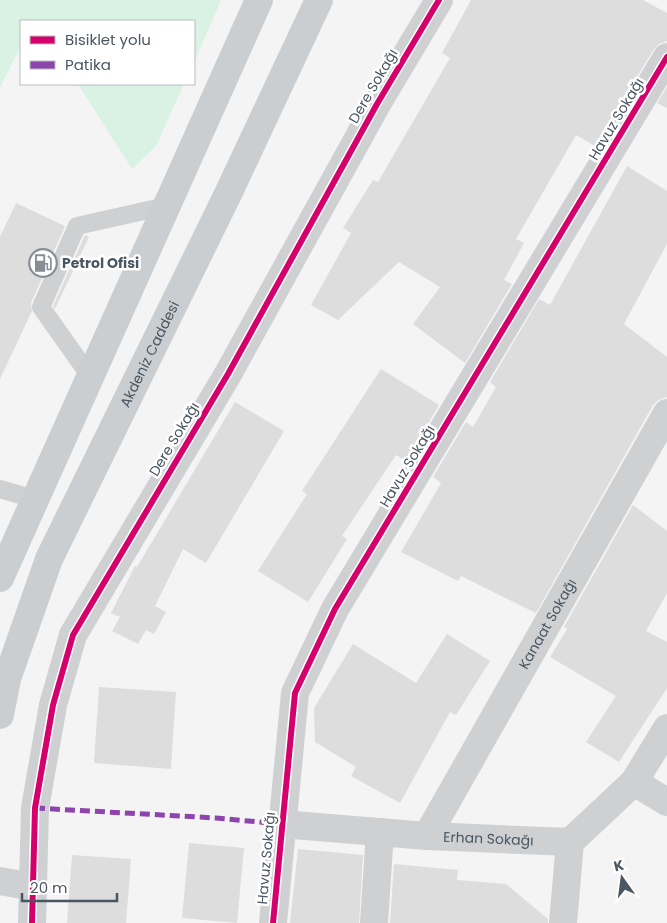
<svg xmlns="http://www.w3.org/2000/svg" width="667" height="923" viewBox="0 0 667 923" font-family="Poppins,sans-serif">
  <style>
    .green { fill: #d9f2e3 }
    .building { fill: #ddddde }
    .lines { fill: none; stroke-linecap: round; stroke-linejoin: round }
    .lane { stroke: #ced0d2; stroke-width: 18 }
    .street { stroke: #ced0d2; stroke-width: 28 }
    .primary { stroke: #caced1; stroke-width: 28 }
    .quiet { stroke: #8e44ad; stroke-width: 5; stroke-dasharray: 10 5; stroke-linecap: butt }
    .cycleway-casing { stroke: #fff; stroke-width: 9 }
    .cycleway { stroke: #d6006c; stroke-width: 6 }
    .labels { text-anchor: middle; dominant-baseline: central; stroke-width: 5; stroke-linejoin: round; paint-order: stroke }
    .street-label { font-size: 14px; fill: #4a5661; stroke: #fff }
    .poi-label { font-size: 14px; font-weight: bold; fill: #4a5661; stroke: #fff; text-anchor: start }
  </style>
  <rect width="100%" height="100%" fill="#f4f4f4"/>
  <g class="green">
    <polygon points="0,0 221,0 194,62 194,21 21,21 21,46 0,88"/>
    <polygon points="78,84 184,84 156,146 132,169"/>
  </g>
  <g class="building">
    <polygon points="471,0 643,0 667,13 667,41 659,44 654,49 595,146 576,135 516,239 524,243 504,280 512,284 465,363 413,324 440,287 399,262 338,320 311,305 351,233 343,228 373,180 378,182 450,58 442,53"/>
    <polygon points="667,87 667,108 657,103"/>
    <polygon points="627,166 667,191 667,244 624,324 667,357 667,397 660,399 653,405 536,613 461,576 458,581 401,552 441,483 433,477 466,422 473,427 496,387 490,382 539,299 550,305"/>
    <polygon points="16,203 65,226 31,303 32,311 0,379 0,237"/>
    <polygon points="85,235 89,237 55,309 53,306"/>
    <polygon points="381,369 439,405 406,461 396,455 342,536 347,539 308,602 258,571 307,494 302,491"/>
    <polygon points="235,402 284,431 206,563 183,549 155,606 166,612 154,634 146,630 138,644 112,631 120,617 111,613 135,566 137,567"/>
    <polygon points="633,505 667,531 667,593 646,631 667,642 667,688 619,762 586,742 616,696 550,657 567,629 564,627"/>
    <polygon points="447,634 490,661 456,715 450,712 400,803 351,776 356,767 315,742 314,708 353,644 416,683"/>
    <polygon points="99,687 176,692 171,769 94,763"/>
    <polygon points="189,843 244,848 237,923 182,918"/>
    <polygon points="298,849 363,855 359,923 290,923"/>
    <polygon points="72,855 131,859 126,923 67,923"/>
    <polygon points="394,864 458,870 457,880 506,884 548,919 548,923 390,923"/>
  </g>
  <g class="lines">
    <g class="lane">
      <polyline points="89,375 41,307 77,226 166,206"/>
      <polyline points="0,489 34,499"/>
    </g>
    <g class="street">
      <polyline points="634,782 667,802"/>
      <path id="s1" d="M281 824 427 836 570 842 634 782 667 728"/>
      <path id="s2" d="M427 836 667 413"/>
      <polyline points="0,881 34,887"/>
      <polyline points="32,923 35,808 53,705 73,635 228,374 377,104 439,0"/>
      <polyline points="273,923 295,693 335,609 667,57"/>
      <polyline points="374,923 380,832"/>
      <polyline points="563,923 570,842"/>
    </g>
    <g class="primary">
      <polyline points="0,578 259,0"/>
      <path id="s3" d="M0 715 7 679 49 559 227 196 319 0"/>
    </g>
    <polyline class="quiet" points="35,808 216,818 281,824"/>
    <defs>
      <g id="cycleway">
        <polyline points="32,923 35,808 53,705 73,635 228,374 377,104 439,0"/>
        <polyline points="273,923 295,693 335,609 667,57"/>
      </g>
    </defs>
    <use href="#cycleway" class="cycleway-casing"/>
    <use href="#cycleway" class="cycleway"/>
  </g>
  <defs>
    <symbol id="fuel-ring" viewBox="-11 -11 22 22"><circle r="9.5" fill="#fff" stroke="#868d94" stroke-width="1.5"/><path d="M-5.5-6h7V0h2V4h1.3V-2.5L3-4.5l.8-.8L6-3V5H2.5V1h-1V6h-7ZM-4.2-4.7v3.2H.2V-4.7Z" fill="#868d94"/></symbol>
  </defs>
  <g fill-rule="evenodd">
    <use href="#fuel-ring" x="27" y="247" width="32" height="32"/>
  </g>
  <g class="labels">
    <g class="street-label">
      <text transform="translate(373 86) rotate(-60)">Dere Sokağı</text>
      <text transform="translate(616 119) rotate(-59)">Havuz Sokağı</text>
      <text stroke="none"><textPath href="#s3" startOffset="392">Akdeniz Caddesi</textPath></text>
      <text transform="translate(174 439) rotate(-59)">Dere Sokağı</text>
      <text transform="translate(407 466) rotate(-59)">Havuz Sokağı</text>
      <text stroke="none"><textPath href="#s2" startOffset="244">Kanaat Sokağı</textPath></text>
      <text stroke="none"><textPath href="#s1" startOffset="208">Erhan Sokağı</textPath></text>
      <text transform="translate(266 858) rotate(-85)">Havuz Sokağı</text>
    </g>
    <g class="poi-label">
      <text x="62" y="263">Petrol Ofisi</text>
    </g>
  </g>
  <rect x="20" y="20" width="175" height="65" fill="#ffffff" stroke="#b7bbc0"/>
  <rect x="30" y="36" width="25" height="8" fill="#d6006c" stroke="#b7bbc0"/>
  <text x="65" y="45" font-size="15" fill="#4a5661">Bisiklet yolu</text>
  <rect x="30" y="61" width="25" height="8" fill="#8e44ad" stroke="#b7bbc0"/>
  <text x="65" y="70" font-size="15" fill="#4a5661">Patika</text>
  <g transform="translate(622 878) rotate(346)" stroke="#ffffff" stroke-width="4" paint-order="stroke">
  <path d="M0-4L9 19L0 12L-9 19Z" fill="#4a5661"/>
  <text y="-8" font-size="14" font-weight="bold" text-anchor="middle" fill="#4a5661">K</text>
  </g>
  <path d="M22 893v8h95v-8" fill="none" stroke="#4a5661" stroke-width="2.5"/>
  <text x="30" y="893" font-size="15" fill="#4a5661" stroke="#ffffff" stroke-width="4" paint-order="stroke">20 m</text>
</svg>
